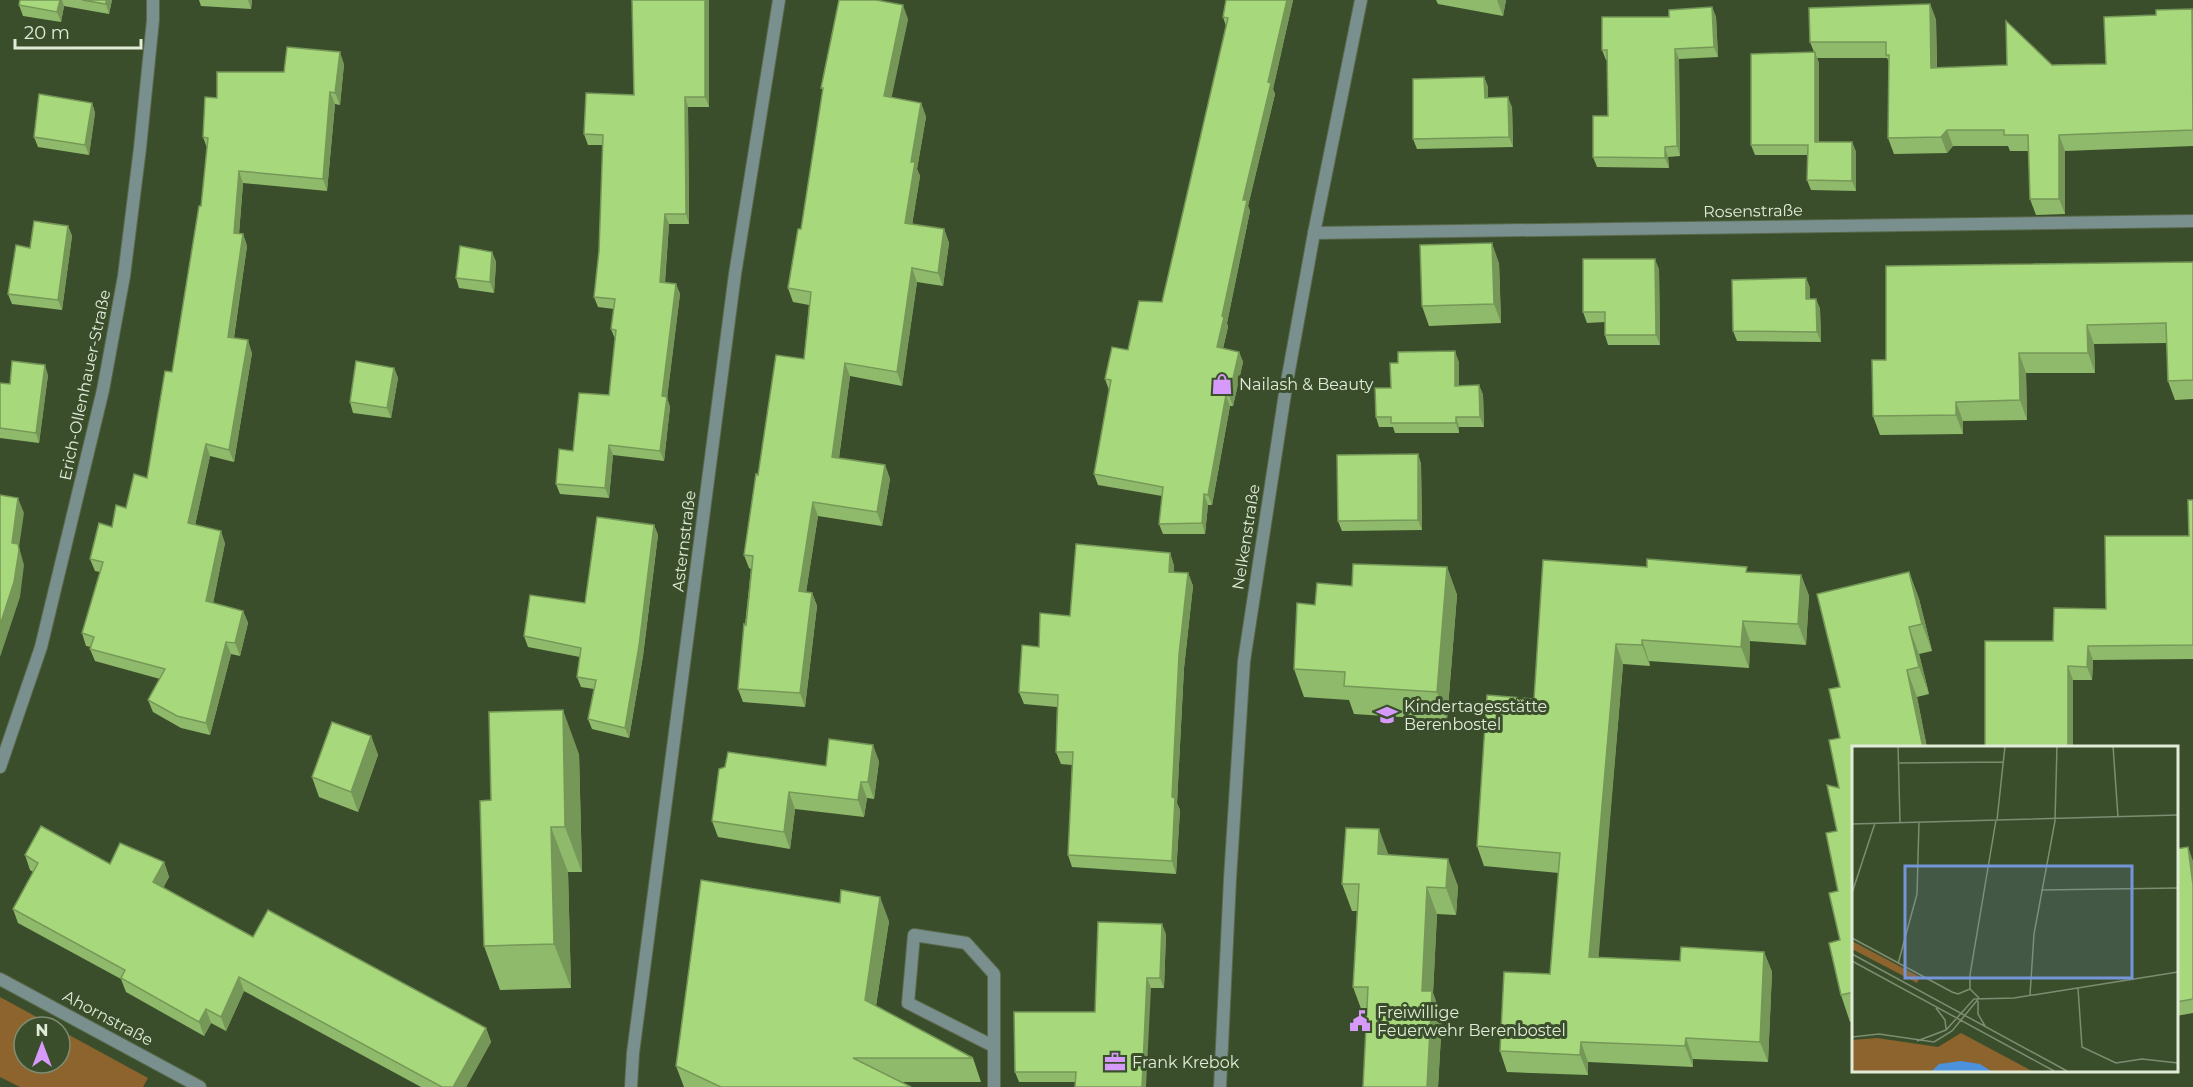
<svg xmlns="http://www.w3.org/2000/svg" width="2193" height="1087" viewBox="0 0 2193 1087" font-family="Montserrat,sans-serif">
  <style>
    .green { fill: #8d642d }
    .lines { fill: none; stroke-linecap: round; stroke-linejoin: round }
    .lane-casing { stroke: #596a4b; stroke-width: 14 }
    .street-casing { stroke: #596a4b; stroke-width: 14 }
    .lane { stroke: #79908f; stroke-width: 12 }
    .street { stroke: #79908f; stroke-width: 12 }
    .wall { fill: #90ba6b }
    .shaded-wall { fill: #759757 }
    .building { fill: #a7d87c; stroke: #759757; stroke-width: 1.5 }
    .labels { text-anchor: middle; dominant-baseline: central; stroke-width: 6; stroke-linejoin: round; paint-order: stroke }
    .street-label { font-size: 16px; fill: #e1ecd8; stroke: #3b4e2c }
    .poi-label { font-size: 16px; fill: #e1ecd8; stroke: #3b4e2c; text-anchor: start }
    .inset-road { fill: none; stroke: #7d8d71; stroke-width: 1.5 }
    .view { fill: #7595d8; fill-opacity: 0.15; stroke: #7595d8; stroke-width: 3 }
    .inset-edge { fill: none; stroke: #e1ecd8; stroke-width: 3 }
  </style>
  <rect width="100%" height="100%" fill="#3b4e2c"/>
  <polygon class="green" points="0,997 55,1027 24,1027 24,1063 60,1063 60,1030 148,1078 143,1087 20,1087 0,1077"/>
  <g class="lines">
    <defs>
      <polyline id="lane" points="993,1046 908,1003 914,935 966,943 994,974 994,1087"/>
      <g id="street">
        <polyline points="1314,233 2193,221"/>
        <polyline points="0,767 41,647 103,390 124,276 140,148 153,20 153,0"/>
        <polyline points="0,979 200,1087"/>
        <polyline points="631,1087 633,1053 735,274 779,0"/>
        <polyline points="1220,1087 1230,879 1244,661 1286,387 1314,233 1361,0"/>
      </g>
    </defs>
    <use href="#lane" class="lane-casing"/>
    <use href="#street" class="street-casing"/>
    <use href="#lane" class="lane"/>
    <use href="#street" class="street"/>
  </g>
  <g class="wall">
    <polygon points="20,0 112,0 109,14 64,6 61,22 23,16 19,5"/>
    <polygon points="199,0 252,0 251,9 201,6"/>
    <polygon points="709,0 709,107 688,107 689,224 669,224 665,283 676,284 680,294 667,398 670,407 664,461 613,455 609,498 560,494 556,484 573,451 609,395 615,339 611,329 614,309 598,307 594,297 599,251 603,145 588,145 584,134 634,95"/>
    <polygon points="1226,0 1293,0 1273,89 1275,94 1248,206 1250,211 1227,323 1228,327 1223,348 1239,352 1243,362 1233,406 1230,406 1212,505 1208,505 1205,534 1163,534 1159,524 1162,496 1098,485 1094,474 1109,390 1105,379 1128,350 1162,302 1226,26 1223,17"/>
    <polygon points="1436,0 1506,0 1503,16 1438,4"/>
    <polygon points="1930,4 1936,20 1937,68 2106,64 2156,15 2192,9 2193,13 2193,146 2065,151 2065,214 2036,215 2030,199 2029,151 2010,151 2008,146 1953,146 1947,153 1894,154 1888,138 1889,62 1887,58 1817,58 1819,63 1819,142 1852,142 1856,152 1856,191 1811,190 1807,180 1807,155 1755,155 1751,145 1814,52 1810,42"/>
    <polygon points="1712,7 1716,17 1718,57 1679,59 1680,156 1668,157 1669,168 1597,167 1593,157 1608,116 1607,60 1606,60 1602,50 1669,17"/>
    <polygon points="908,19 891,97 921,103 926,117 917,169 920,176 912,225 944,229 949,243 943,286 917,282 902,386 850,376 839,458 885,465 890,479 882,526 818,516 806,592 812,593 817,606 805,707 743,702 738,689 751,569 749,568 744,555 758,475 804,359 809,305 793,302 788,288 801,229 823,91 821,88"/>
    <polygon points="344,64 340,105 335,104 327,191 243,183 239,234 243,234 247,246 234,338 252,353 234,462 210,456 195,525 225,543 213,603 243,611 248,623 240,656 231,654 210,735 181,728 153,712 148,700 160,679 95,661 90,649 91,647 86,646 82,633 100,572 95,571 90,559 147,478 172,372 201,206 207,148 203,137 217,98 284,72"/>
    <polygon points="1484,77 1488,87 1488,97 1512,107 1513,147 1417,149 1413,139"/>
    <polygon points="92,103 95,113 89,155 38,147 34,137"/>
    <polygon points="68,226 72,236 62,310 12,304 8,294 30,248"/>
    <polygon points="492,252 496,262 494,293 459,288 456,278"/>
    <polygon points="2193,262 2193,399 2175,400 2168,381 2167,343 2094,344 2095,373 2026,373 2027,420 1963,421 1963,434 1880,435 1873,416 1886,360"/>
    <polygon points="1499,263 1501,323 1429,326 1422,306"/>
    <polygon points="1659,269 1660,345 1608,345 1605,335 1605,322 1587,323 1583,312"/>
    <polygon points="1806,278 1810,288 1810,299 1816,299 1820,309 1821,342 1737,341 1733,331"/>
    <polygon points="1459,362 1459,386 1479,385 1483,395 1484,427 1459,427 1459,433 1395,433 1393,427 1379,427 1376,417 1391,388"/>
    <polygon points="394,368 398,378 391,418 353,413 350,402"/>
    <polygon points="48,375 39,443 0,438 0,383 10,384"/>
    <polygon points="1418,454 1421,464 1422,530 1342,531 1338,521"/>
    <polygon points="2193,500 2193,659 2093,660 2092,680 2073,680 2073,748 2053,641 2106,609 2189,536"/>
    <polygon points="654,525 658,535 643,656 629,738 592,729 588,719 594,689 581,687 577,677 580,657 528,647 524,636 585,603"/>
    <polygon points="1170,553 1174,566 1174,572 1188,573 1193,586 1184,668 1177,803 1180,810 1176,874 1072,867 1068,855 1072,765 1061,764 1056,752 1057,707 1024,704 1019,692 1070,616"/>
    <polygon points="1447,567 1457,595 1447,720 1354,714 1349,700 1304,697 1294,669 1315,605 1352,586"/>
    <polygon points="1647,567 1801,575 1809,596 1806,645 1750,641 1749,668 1649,661 1650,666 1623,664 1598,957 1680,961 1764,952 1772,972 1768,1062 1693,1059 1693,1067 1588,1062 1588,1075 1507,1072 1500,1051 1550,974 1559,873 1484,866 1477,846 1534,699"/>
    <polygon points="1909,572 1919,599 1932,651 1919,654 1929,694 1917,697 1927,748 1854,748 1854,1021 1850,1022 1841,995 1840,940 1837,831 1839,788 1840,738"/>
    <polygon points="371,736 378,755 358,812 319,797 312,777"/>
    <polygon points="579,754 582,872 568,872 571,988 500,990 484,946 491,800"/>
    <polygon points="879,761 874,799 867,798 864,817 795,809 790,849 718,837 712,821 826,766"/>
    <polygon points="2176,849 2193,861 2193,1013 2176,1016"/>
    <polygon points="25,855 110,864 164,862 169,877 163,888 253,937 486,1028 491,1042 466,1087 421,1087 244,991 226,1031 211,1023 204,1036 126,992 121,979 18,923 13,909 33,872 30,870"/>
    <polygon points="1388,855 1458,886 1456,915 1437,914 1433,993 1442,1018 1438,1087 1363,1087 1367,1014 1363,1014 1353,987 1357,911 1352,911 1342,884"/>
    <polygon points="889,921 876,1006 973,1058 981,1082 902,1082 911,1087 684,1087 676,1066"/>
    <polygon points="1166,934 1164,988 1151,988 1075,1082 1019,1082 1015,1072 1095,1012"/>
  </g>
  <g class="shaded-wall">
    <polygon points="60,0 62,0 64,6 61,22 57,12"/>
    <polygon points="106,0 112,0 109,14 106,4"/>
    <polygon points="248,0 252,0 251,9"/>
    <polygon points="705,0 709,0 709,107 705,97"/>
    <polygon points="1287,0 1293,0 1273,89 1275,94 1248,206 1250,211 1227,323 1228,327 1221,357 1217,347 1222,316 1243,200 1268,82"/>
    <polygon points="1497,0 1506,0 1503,16"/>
    <polygon points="1930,4 1936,20 1937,84 1931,68"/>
    <polygon points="903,5 908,19 889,110 884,96"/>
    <polygon points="1712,7 1716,17 1718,57 1714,47"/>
    <polygon points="2192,9 2193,13 2193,72 2192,71"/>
    <polygon points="1675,49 1679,59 1680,156 1677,146"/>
    <polygon points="340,52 344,64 340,105 335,93"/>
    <polygon points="1815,52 1819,63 1819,152 1815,142"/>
    <polygon points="1484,77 1488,87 1488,108 1485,98"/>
    <polygon points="330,92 335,104 327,191 323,179"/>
    <polygon points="685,97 688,107 689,224 686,214"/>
    <polygon points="1508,97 1512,107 1513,147 1509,137"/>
    <polygon points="92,103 95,113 89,155 85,145"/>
    <polygon points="921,103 926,117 917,169 920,176 910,237 905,223 911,162"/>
    <polygon points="1947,130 1953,146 1947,153 1941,137"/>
    <polygon points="2059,135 2065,151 2065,214 2059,199"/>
    <polygon points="1852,142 1856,152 1856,191 1852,181"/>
    <polygon points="1665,147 1668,157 1669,168 1665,158"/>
    <polygon points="239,171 243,183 238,245 234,233"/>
    <polygon points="665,214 669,224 664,292 660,282"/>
    <polygon points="68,226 72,236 62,310 58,300"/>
    <polygon points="944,229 949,243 943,286 938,273"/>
    <polygon points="243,234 247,246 232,349 228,337"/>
    <polygon points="1492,243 1499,263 1501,323 1494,304"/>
    <polygon points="492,252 496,262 494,293 490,282"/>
    <polygon points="1655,259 1659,269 1660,345 1656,335"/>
    <polygon points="912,268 917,282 902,386 897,372"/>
    <polygon points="1806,278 1810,288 1810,309 1806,299"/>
    <polygon points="676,284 680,294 667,398 670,407 664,461 660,451 662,396"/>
    <polygon points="1816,299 1820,309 1821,342 1817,332"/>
    <polygon points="2087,325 2094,344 2095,373 2088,353"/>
    <polygon points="248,340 252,353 234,462 229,450"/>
    <polygon points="1455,351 1459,362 1459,396 1455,386"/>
    <polygon points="1239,352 1243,362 1233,406 1229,396"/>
    <polygon points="2019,353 2026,373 2027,420 2020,400"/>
    <polygon points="845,363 850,376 837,471 832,457"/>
    <polygon points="45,365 48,375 39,443 36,433"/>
    <polygon points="394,368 398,378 391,418 387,408"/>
    <polygon points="1479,385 1483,395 1484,427 1480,417"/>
    <polygon points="1226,395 1230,406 1212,505 1208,495"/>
    <polygon points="1956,402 1963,421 1963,434 1956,415"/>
    <polygon points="1456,417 1459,427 1459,433 1456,423"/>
    <polygon points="206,444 210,456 193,535 188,523"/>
    <polygon points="609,445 613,455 609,498 605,488"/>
    <polygon points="1418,454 1421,464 1422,530 1418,520"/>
    <polygon points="885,465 890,479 882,526 877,512"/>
    <polygon points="1204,494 1208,505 1205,534 1202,523"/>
    <polygon points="18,498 24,513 19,547 24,565 20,597 0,657 0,625"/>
    <polygon points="813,502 818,516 804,605 799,591"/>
    <polygon points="654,525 658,535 643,656 629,738 625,728"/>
    <polygon points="221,531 225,543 211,614 206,601"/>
    <polygon points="1170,553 1174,566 1174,585 1169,572"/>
    <polygon points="1447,567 1457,595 1447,720 1437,692"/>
    <polygon points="1909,572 1919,599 1932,651 1922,624"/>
    <polygon points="1188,573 1193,586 1184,668 1177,803 1180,810 1176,874 1172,861 1172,797 1179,655"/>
    <polygon points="1801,575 1809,596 1806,645 1798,624"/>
    <polygon points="812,593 817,606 805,707 800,693"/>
    <polygon points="243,611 248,623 240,656 235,643"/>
    <polygon points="1743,621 1750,641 1749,668 1741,647"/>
    <polygon points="1909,627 1919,654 1929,694 1919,667"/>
    <polygon points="1642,640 1649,661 1650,666 1642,645"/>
    <polygon points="226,642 231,654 210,735 206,723"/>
    <polygon points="1616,644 1623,664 1597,977 1589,957"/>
    <polygon points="2088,646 2093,660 2092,680 2087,667"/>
    <polygon points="2068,666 2073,680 2073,748 2068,748"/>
    <polygon points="1907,670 1917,697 1927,748 1923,748"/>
    <polygon points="563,710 579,754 582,872 565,827"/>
    <polygon points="371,736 378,755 358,812 351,792"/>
    <polygon points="873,745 879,761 874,799 868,782"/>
    <polygon points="861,782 867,798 864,817 858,800"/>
    <polygon points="789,792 795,809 790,849 784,832"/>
    <polygon points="551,827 568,872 571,988 554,944"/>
    <polygon points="1379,829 1389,856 1378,854"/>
    <polygon points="2188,847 2193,861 2193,885"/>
    <polygon points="1448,859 1458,886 1456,915 1446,888"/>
    <polygon points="164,862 169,877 158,897 153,882"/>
    <polygon points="1427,887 1437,914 1433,993 1442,1018 1438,1087 1427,1087 1422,991"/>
    <polygon points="880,897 889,921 873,1024 865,1000"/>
    <polygon points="1162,924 1166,934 1164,988 1160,978"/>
    <polygon points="1764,952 1772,972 1768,1062 1760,1042"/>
    <polygon points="239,977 244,991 226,1031 221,1017"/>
    <polygon points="1147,978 1151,988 1146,1087 1142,1087"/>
    <polygon points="206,1009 211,1023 204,1036 199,1022"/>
    <polygon points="486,1028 491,1042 466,1087 453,1087"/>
    <polygon points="1686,1038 1693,1059 1693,1067 1685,1046"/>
    <polygon points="1581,1042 1588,1062 1588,1075 1580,1055"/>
  </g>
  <g class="building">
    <polygon points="20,0 60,0 57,12 19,5"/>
    <polygon points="82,0 106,0 106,4"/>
    <polygon points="632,0 705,0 705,97 685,97 686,214 665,214 660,282 676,284 662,396 667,397 660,451 609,445 605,488 556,484 559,449 573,451 579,393 609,395 616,330 611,329 615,299 594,297 599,251 603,135 584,134 586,93 634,95"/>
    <polygon points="839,0 876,0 903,5 884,96 921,103 911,162 915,162 905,223 944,229 938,273 912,268 897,372 845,363 832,457 885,465 877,512 813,502 799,591 812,593 800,693 738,689 744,624 746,625 753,556 744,555 756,474 758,475 776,355 804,359 811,292 788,288 798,229 801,229 823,88 821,88"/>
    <polygon points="1226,0 1287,0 1268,82 1271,83 1243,200 1247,200 1222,316 1224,317 1217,347 1239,352 1229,396 1226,395 1208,495 1204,494 1202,523 1159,524 1163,487 1094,474 1111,380 1105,379 1112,347 1128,350 1139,301 1162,302 1228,18 1223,17"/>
    <polygon points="1930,4 1931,68 2007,65 2006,21 2052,65 2106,64 2104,17 2156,15 2156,10 2192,9 2193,130 2059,135 2059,199 2030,199 2028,135 2004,135 2004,130 1947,130 1941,137 1888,138 1889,55 1886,55 1886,42 1810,42 1809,8"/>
    <polygon points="1712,7 1714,47 1675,49 1677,146 1665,147 1665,158 1593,157 1593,116 1608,116 1607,50 1602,50 1602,17 1669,17 1669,10"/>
    <polygon points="287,47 340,52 335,93 330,92 323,179 239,171 234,233 243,234 228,337 248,340 229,450 206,444 188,523 221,531 206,601 243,611 235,643 226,642 206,723 177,716 148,700 165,669 90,649 94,637 82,633 103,562 90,559 99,523 112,527 116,505 126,508 134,474 147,478 165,371 172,372 199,206 201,206 208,138 203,137 205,97 217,98 217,72 284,72"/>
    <polygon points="1815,52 1815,142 1852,142 1852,181 1807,180 1808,145 1751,145 1751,54"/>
    <polygon points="1484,77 1485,98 1508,97 1509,137 1413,139 1413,79"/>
    <polygon points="39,94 92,103 85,145 34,137"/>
    <polygon points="34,221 68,226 58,300 8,294 16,245 30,248"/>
    <polygon points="1492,243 1494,304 1422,306 1420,245"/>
    <polygon points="460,246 492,252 490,282 456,278"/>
    <polygon points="1583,259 1655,259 1656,335 1605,335 1605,312 1583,312"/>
    <polygon points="2193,262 2193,380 2168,381 2166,323 2087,325 2088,353 2019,353 2020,400 1956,402 1956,415 1873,416 1872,360 1886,360 1886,266"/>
    <polygon points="1806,278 1806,299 1816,299 1817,332 1733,331 1732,280"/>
    <polygon points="1455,351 1455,386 1479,385 1480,417 1456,417 1456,423 1391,423 1391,417 1376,417 1375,388 1391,388 1390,363 1398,363 1398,352"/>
    <polygon points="12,361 45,365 36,433 0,428 0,383 10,384"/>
    <polygon points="356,361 394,368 387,408 350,402"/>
    <polygon points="1418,454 1418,520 1338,521 1337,455"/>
    <polygon points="0,495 18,498 12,543 18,544 19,550 14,582 0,625"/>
    <polygon points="2188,500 2193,500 2193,645 2088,646 2087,667 2068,666 2068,748 1985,748 1985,641 2053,641 2054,608 2106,609 2105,536 2189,536"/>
    <polygon points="597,517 654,525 639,646 625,728 588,719 596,680 577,677 581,648 524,636 530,595 585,603"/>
    <polygon points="1076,544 1170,553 1169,572 1188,573 1179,655 1172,797 1175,798 1172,861 1068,855 1073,752 1056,752 1058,695 1019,692 1022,645 1039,647 1040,613 1070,616"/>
    <polygon points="1647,559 1747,567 1746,572 1801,575 1798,624 1743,621 1741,647 1642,640 1642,645 1616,644 1589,957 1680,961 1681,947 1764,952 1760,1042 1686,1038 1685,1046 1581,1042 1580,1055 1500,1051 1504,972 1550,974 1560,853 1477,846 1487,695 1534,699 1543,560 1647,567"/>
    <polygon points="1353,564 1447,567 1437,692 1344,686 1345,672 1294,669 1297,603 1315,605 1317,583 1352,586"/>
    <polygon points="1909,572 1922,624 1909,627 1919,667 1907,670 1923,748 1854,748 1854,992 1841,995 1829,943 1840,940 1829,893 1838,891 1826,833 1837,831 1827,785 1839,788 1829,740 1840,738 1829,689 1840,687 1817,594"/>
    <polygon points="563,710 565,827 551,827 554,944 484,946 480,801 491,800 489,712"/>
    <polygon points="332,722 371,736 351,792 312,777"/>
    <polygon points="829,739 873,745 868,782 861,782 858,800 789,792 784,832 712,821 719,769 725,767 728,752 826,766"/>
    <polygon points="41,826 110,864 120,843 143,853 164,862 153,882 253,937 268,910 486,1028 453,1087 442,1087 239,977 221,1017 206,1009 199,1022 121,978 125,970 13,909 38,863 25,855"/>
    <polygon points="1346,828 1379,829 1378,854 1448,859 1446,888 1427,887 1422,991 1432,991 1427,1087 1363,1087 1368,987 1353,987 1359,884 1342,884"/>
    <polygon points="2188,847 2193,885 2193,999 2176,1002 2176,849"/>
    <polygon points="701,880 840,903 841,890 880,897 865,1000 973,1058 853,1058 911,1087 721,1087 676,1066"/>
    <polygon points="1098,922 1162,924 1160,978 1147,978 1142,1087 1075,1087 1076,1072 1015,1072 1014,1012 1095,1012"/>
  </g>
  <defs>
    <symbol id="shop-bare" viewBox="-9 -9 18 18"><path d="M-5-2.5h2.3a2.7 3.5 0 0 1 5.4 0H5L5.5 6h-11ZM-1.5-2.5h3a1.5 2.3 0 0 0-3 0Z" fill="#d69bfa" stroke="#3b4e2c" stroke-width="2.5" paint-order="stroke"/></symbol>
    <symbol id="school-bare" viewBox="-9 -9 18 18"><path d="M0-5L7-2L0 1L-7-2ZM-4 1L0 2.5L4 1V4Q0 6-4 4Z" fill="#d69bfa" stroke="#3b4e2c" stroke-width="2.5" paint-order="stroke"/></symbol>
    <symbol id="civic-bare" viewBox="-9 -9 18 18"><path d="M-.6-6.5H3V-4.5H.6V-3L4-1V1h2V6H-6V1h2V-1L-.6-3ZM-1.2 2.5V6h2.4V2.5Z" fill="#d69bfa" stroke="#3b4e2c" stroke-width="2.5" paint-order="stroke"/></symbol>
    <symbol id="office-bare" viewBox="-9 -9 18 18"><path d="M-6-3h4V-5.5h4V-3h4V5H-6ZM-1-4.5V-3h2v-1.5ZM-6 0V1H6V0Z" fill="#d69bfa" stroke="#3b4e2c" stroke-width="2.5" paint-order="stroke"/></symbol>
  </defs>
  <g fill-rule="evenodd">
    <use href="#shop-bare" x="1207" y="369" width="30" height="30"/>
    <use href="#school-bare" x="1372" y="700" width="30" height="30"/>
    <use href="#civic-bare" x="1345" y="1006" width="30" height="30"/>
    <use href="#office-bare" x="1100" y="1047" width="30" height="30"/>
  </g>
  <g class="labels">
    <g class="street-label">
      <text transform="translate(1753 211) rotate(-1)">Rosenstraße</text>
      <text transform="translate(85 385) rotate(-78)">Erich-Ollenhauer-Straße</text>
      <text transform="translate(1246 537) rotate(-81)">Nelkenstraße</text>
      <text transform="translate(684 541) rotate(-83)">Asternstraße</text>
      <text transform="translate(108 1018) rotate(28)">Ahornstraße</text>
    </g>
    <g class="poi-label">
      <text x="1239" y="384">Nailash &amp; Beauty</text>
      <text x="1404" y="706">Kindertagesstätte<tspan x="1404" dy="18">Berenbostel</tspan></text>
      <text x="1377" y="1012">Freiwillige<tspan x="1377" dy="18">Feuerwehr Berenbostel</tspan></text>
      <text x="1132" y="1062">Frank Krebok</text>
    </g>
  </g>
  <g transform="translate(1852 746)">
    <rect width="326" height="326" fill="#3b4e2c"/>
    <path d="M0 195 68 231 65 237 0 203ZM109 287 180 325H0V294L25 292 86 301Z" fill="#8d642d"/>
    <path d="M109 315 128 318 139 325H80L87 318Z" fill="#4c91db"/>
    <path class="inset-road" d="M46 0 48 76M261 0 266 71M47 17 151 16M145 74 153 0M0 78 326 69M189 144 326 142M0 147 23 77M0 192 100 246 106 248 118 243M0 208 215 325M0 215 202 325M46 218 65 148 67 76M226 242 230 301 264 317 290 313 326 317M178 249 182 188 203 75 205 0M127 252 118 243V229L144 74M126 255V268L133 280M84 262 93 274 94 283M0 291 27 288 82 296 100 285 127 252M65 295 94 284 122 253 162 252 326 226"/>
    <path class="view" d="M53 120H280V232H53Z"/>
    <rect width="326" height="326" class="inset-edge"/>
  </g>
  <g transform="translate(42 1045)"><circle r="28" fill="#3b4e2c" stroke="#7d8d71" stroke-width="1.5"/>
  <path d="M0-4.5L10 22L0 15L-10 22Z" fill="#d69bfa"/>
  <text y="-9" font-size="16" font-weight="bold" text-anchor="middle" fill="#e1ecd8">N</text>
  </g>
  <path d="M15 39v9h126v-9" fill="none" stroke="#e1ecd8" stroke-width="3"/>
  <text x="24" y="39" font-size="18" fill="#e1ecd8" stroke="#3b4e2c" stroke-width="4.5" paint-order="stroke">20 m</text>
</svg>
